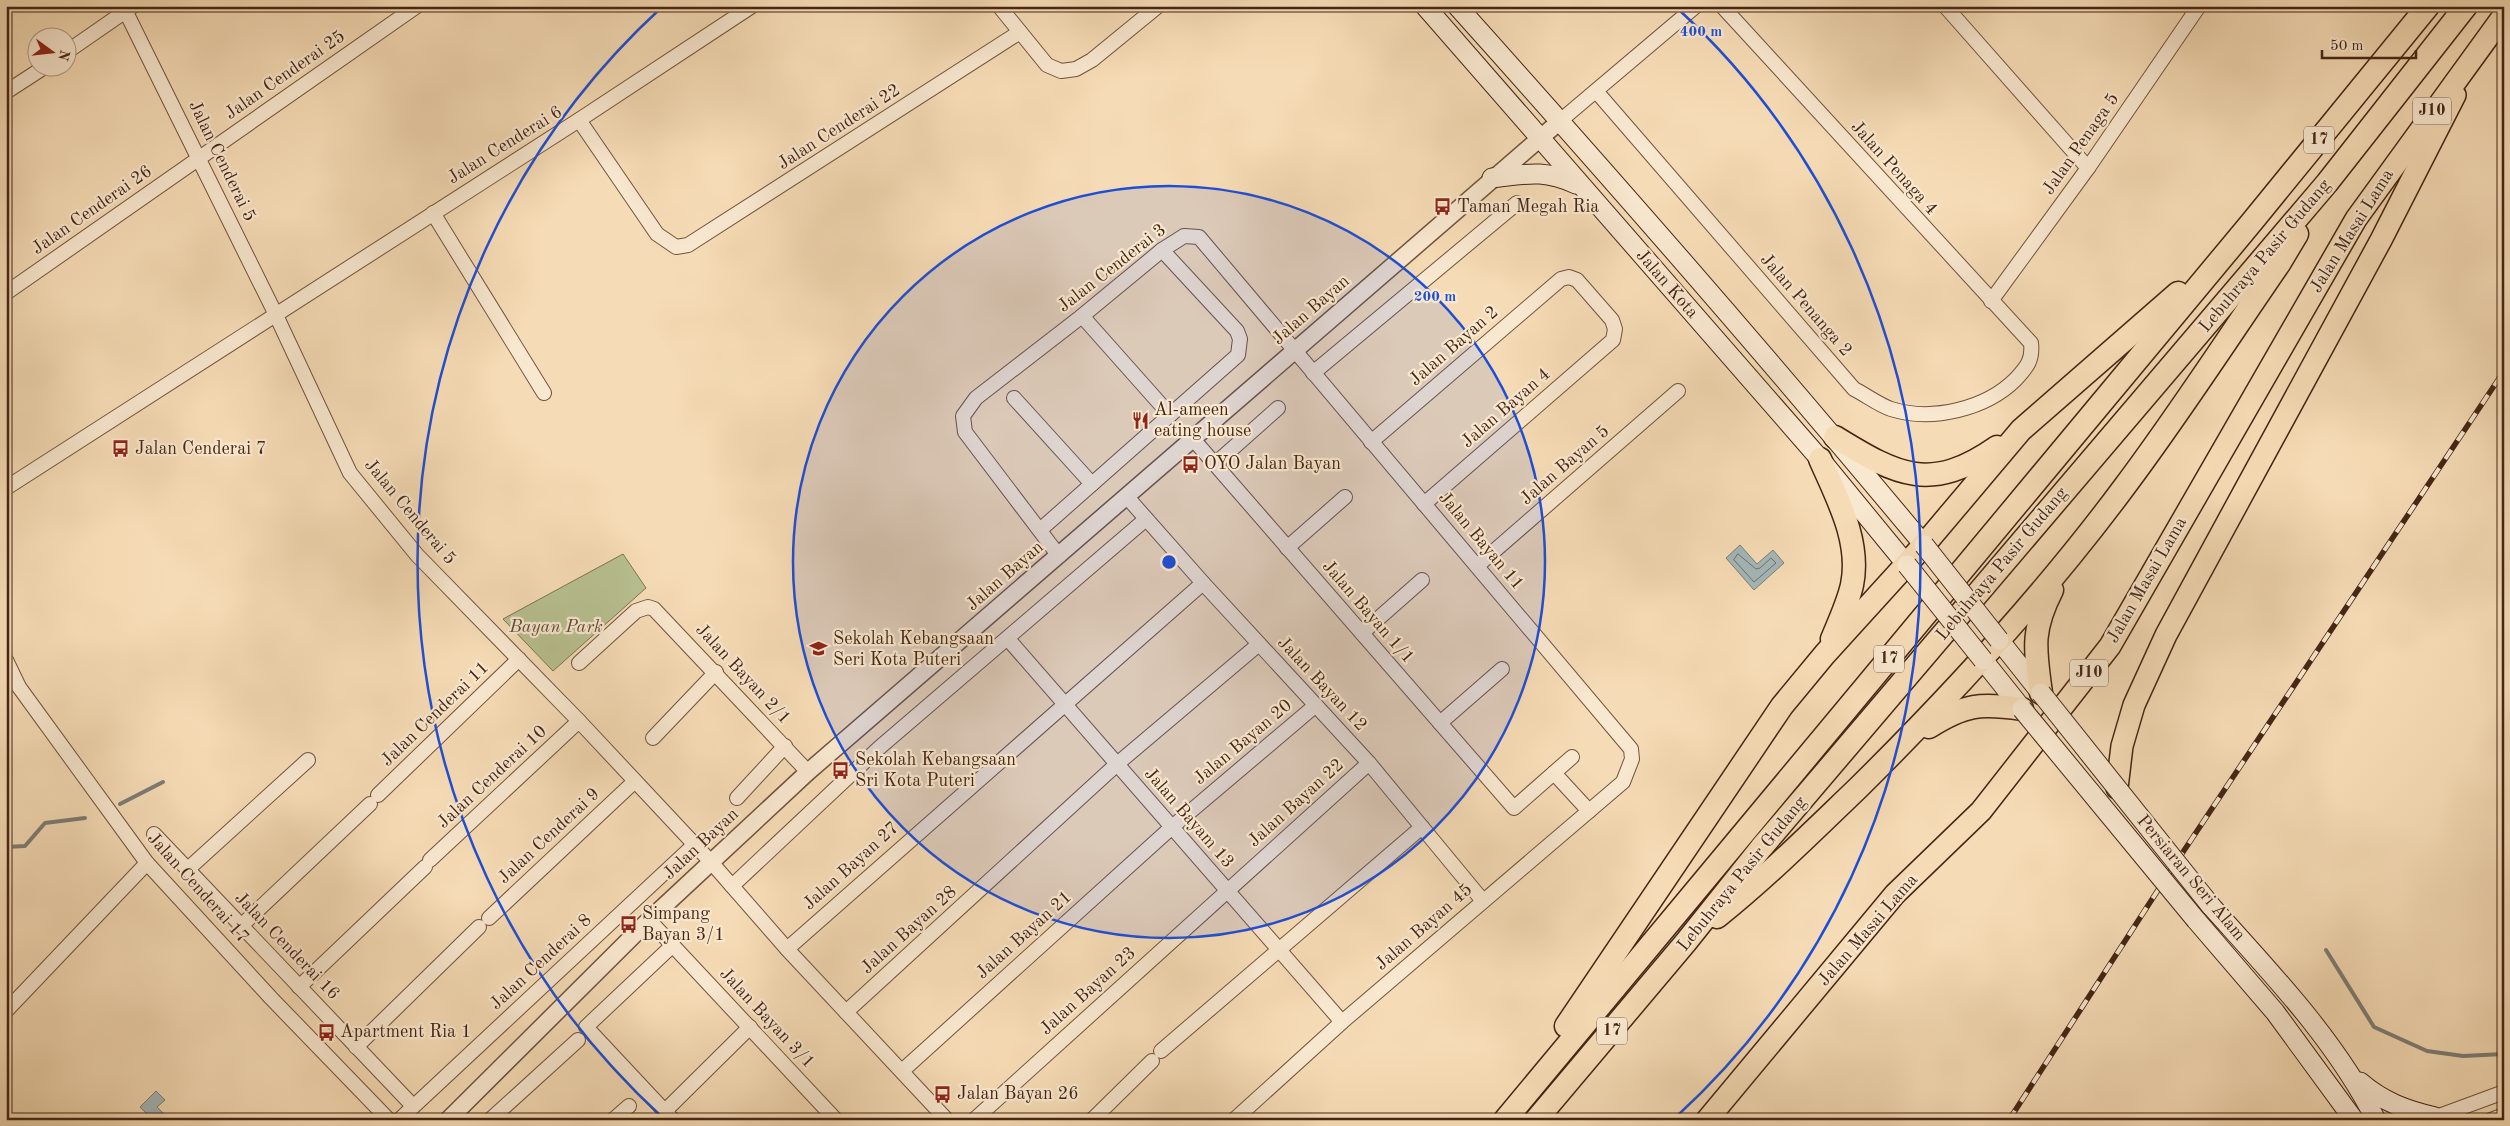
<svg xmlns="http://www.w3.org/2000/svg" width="2510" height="1126" viewBox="0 0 2510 1126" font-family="'Old Standard TT',serif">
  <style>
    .green { fill: #b8c191; stroke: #7e7353 }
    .water { fill: #a3b8ba; stroke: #7d7d78 }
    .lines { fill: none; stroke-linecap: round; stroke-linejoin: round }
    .shore { stroke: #746e68; stroke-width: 1 }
    .stream { stroke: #7d7d78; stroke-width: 4 }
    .minor-casing { stroke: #70533d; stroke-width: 16 }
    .tertiary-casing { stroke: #70533d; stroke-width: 19 }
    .secondary-casing { stroke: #442515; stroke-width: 21 }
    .primary-casing { stroke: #442515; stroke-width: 24 }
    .trunk-casing { stroke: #442515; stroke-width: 25 }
    .minor { stroke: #f9e8d0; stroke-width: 14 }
    .tertiary { stroke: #f9e8d0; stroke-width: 16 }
    .secondary { stroke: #f9e8d0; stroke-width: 19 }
    .primary { stroke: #f6dcb6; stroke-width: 21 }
    .trunk { stroke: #f6dcb6; stroke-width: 22 }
    .rail-casing { stroke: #442515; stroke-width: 5.5 }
    .rail { stroke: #f9e8d0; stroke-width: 4; stroke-dasharray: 11; stroke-linecap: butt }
    .secondary-bridge-casing { stroke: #442515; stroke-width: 21; stroke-linecap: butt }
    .secondary-bridge { stroke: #f9e8d0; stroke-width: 19 }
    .ring { fill: none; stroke: #1d4ed8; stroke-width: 2.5 }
    .labels { text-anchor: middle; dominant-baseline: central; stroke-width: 4.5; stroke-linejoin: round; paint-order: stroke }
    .shield { fill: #f9e8d0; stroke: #7a604d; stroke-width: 1 }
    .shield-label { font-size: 16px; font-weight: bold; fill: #442515 }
    .street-label { font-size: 18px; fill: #442515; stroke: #f9e8d0 }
    .poi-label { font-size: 18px; fill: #442515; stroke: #f9e8d0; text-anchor: start }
    .park-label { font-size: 18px; font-style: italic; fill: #614c34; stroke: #f9e8d0 }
    .centre { fill: #1d4ed8; stroke: #f9e8d0; stroke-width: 2.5 }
    .ring-label { font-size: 15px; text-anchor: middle; font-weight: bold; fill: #1d4ed8; stroke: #f9e8d0; stroke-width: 4.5; stroke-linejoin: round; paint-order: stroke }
  </style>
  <rect width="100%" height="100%" fill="#f6dcb6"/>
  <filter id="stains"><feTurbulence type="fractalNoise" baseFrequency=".004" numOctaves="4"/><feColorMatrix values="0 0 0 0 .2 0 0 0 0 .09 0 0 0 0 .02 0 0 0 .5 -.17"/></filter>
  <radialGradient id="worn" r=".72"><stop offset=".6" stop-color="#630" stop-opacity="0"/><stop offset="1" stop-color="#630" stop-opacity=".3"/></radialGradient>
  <polygon class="green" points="623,554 646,588 553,671 503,619"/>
  <g class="water">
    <polygon points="1740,545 1757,564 1773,550 1784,563 1754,590 1726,558"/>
    <polygon points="156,1091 165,1100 157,1107 168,1118 166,1120 153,1120 140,1107"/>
  </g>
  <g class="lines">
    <polygon class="shore" points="1738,554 1756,569 1760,568 1771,558 1776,563 1754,582 1734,560"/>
    <g class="stream">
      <polyline points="120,804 163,782"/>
      <polyline points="6,847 25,846 45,823 85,818"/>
      <polyline points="2326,950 2374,1027 2427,1051 2463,1056 2504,1054"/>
    </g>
    <defs>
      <g id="minor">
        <polyline points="123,6 275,313 350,473 417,555 579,721 711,862 787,949 947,1120"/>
        <polyline points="999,6 1047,65 1061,71 1076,69 1092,60 1158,6"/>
        <polyline points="1945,6 2088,168"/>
        <polyline points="68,51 133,6"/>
        <path d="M1596 91 1854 389C1866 395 1879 405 1891 409 1932 422 1986 409 2016 379 2027 367 2033 360 2031 343L1722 6"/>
        <polyline points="6,92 43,68"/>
        <polyline points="579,120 657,234 676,247 688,245 1020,32"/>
        <polyline points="1560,121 1696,6"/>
        <polyline points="433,213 544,393"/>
        <polyline points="6,293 417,6"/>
        <polyline points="1991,301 2088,168 2199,6"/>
        <polyline points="1082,316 1170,415"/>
        <polyline points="1313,373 1517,203"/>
        <polyline points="1014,398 1092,484"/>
        <polyline points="1193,439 1514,808 1572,757"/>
        <polyline points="1371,442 1561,279 1569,277 1577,280 1612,320 1615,329 1613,340 1424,504"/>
        <polyline points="1215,464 1278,408"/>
        <polyline points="6,488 579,120 752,6"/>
        <polyline points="1127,497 1203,583 1369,763 1483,901"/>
        <polyline points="1040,530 1238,355 1240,339 1237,331 1162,250"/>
        <polyline points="1287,548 1345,497"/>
        <polyline points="1059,556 965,432 963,416 976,398 1082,316 1162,250 1184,236 1199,237 1631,749 1632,759 1623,782 1342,1022 1234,1120"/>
        <polyline points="1477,566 1678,391"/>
        <polyline points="1362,633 1422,580"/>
        <polyline points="1008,639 1342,1022"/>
        <polyline points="6,660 19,687 147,863 271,998 389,1120"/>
        <polyline points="579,663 636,611 648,607 654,609 808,772"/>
        <polyline points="1440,723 1502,669"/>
        <polyline points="653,738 716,672"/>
        <polyline points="1554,773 1589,811"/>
        <polyline points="378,795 519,659"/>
        <polyline points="737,798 785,746"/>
        <polyline points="154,834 413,1106"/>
        <polyline points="430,860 579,721"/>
        <polyline points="188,869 308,760"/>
        <polyline points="732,886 879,748 1146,519"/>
        <polyline points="489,918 635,781"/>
        <polyline points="649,920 836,1120"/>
        <polyline points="241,926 370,804"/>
        <polyline points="673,945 586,1027 673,1120"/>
        <polyline points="787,949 1203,583"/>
        <polyline points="299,987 425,867"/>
        <polyline points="6,1011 147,863"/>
        <polyline points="846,1012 1117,764 1259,644"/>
        <polyline points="356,1047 479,927"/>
        <polyline points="1161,1051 1422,827"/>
        <polyline points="902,1071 1172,827 1316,705"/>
        <polyline points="665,1111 750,1027"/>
        <polyline points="399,1120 694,845"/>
        <polyline points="490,1120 578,1040"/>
        <polyline points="613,1120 629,1106"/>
        <polyline points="974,1120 1369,763"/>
        <polyline points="1092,1120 1152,1061"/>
        <polyline points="2428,1120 2504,1092"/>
        <polyline points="2491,1120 2504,1115"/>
      </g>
      <polyline id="tertiary" points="448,1120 649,920 808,772 1560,121"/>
      <g id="secondary">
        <polyline points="1425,6 1820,459 1907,565"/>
        <path d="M1457 6C1616 183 1772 362 1924 545"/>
        <path d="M1492 178C1527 174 1543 169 1576 184"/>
        <polyline points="1999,640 2041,693"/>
        <polyline points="1983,660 2022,709"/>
        <path d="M2211 906C2271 973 2335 1039 2376 1120"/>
        <polyline points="2196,920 2275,1012 2354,1120"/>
        <path d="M2360 1082C2383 1102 2406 1110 2435 1117"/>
      </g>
      <g id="primary">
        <polyline points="2117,788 2122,746 2134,705 2166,635 2381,240 2455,95"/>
        <polyline points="1707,1120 1895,894 1981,811 2110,646 2356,219 2504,15"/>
      </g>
      <g id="trunk">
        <path d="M1835 437C1898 476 1931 493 1997 447"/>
        <path d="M1820 459C1837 498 1861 541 1852 585 1848 603 1839 622 1832 639"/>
        <path d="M2041 693C2035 649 2031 631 2052 590"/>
        <path d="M1929 727C1965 704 1981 703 2022 709"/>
        <path d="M1717 917C1767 877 1812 832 1858 788 1954 693 2045 594 2125 486 2179 414 2228 338 2279 264L2297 234"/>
        <polyline points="1566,1026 1782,706 1825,654 1924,545 2021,430 2178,293"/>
        <polyline points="1505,1120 2251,223 2428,6"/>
        <polyline points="1536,1120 1686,942 1761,848 2327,183 2466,6"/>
      </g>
    </defs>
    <use href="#minor" class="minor-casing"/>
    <use href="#tertiary" class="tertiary-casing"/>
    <use href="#secondary" class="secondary-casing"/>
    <use href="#primary" class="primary-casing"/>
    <use href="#trunk" class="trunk-casing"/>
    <use href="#minor" class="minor"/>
    <use href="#tertiary" class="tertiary"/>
    <use href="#secondary" class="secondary"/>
    <use href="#primary" class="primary"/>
    <use href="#trunk" class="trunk"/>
    <defs>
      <polyline id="rail" points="2009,1120 2171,870 2504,371"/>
    </defs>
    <use href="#rail" class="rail-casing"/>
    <use href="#rail" class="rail"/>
    <defs>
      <g id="secondary-bridge">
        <polyline points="1924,545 1999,640"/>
        <polyline points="1907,565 1983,660"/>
        <polyline points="2041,693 2211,906"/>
        <polyline points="2022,709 2196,920"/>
      </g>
    </defs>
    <use href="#secondary-bridge" class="secondary-bridge-casing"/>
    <use href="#secondary-bridge" class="secondary-bridge"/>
  </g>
  <circle cx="1169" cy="562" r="376" fill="#1d4ed8" fill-opacity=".12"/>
  <g class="ring">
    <circle cx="1169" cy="562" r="376"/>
    <path d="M661 1116A752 752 0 0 1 661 8M1677 8A752 752 0 0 1 1677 1116"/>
  </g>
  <defs>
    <symbol id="bus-bare" viewBox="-9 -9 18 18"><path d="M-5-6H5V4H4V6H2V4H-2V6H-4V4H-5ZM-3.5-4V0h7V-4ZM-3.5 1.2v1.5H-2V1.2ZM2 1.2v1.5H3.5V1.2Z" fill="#8f2418" stroke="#f9e8d0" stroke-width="2.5" paint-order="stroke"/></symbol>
    <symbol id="restaurant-bare" viewBox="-9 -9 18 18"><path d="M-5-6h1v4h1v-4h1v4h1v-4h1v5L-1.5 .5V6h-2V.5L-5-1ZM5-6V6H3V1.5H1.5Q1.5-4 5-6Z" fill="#8f2418" stroke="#f9e8d0" stroke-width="2.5" paint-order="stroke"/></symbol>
    <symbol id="school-bare" viewBox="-9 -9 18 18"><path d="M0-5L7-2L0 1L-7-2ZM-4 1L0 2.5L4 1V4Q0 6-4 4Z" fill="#8f2418" stroke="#f9e8d0" stroke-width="2.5" paint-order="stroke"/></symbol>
  </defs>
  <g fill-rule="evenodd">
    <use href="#bus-bare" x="1430" y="194" width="25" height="25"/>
    <use href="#restaurant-bare" x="1128" y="408" width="25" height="25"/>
    <use href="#bus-bare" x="108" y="436" width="25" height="25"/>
    <use href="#bus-bare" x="1178" y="452" width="25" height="25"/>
    <use href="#school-bare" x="806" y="636" width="25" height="25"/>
    <use href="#bus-bare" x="828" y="758" width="25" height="25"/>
    <use href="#bus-bare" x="616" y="912" width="25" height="25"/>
    <use href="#bus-bare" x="314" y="1020" width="25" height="25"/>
    <use href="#bus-bare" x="930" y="1082" width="25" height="25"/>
  </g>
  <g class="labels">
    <g class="shield">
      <rect x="2413" y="97.5" width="38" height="27" rx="4"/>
      <rect x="2304" y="126.5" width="30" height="27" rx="4"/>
      <rect x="1874" y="645.5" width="30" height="27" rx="4"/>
      <rect x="2070" y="659.5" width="38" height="27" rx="4"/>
      <rect x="1597" y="1017.5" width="30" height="27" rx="4"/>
    </g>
    <g class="shield-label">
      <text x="2432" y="111">J10</text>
      <text x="2319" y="140">17</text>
      <text x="1889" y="659">17</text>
      <text x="2089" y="673">J10</text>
      <text x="1612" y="1031">17</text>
    </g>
    <g class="street-label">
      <text transform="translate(285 75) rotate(-35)">Jalan Cenderai 25</text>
      <text transform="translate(839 127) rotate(-33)">Jalan Cenderai 22</text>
      <text transform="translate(2081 144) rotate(-55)">Jalan Penaga 5</text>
      <text transform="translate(505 145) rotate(-32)">Jalan Cenderai 6</text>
      <text transform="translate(222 161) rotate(64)">Jalan Cenderai 5</text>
      <text transform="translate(1894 168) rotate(48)">Jalan Penaga 4</text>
      <text transform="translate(92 210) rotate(-35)">Jalan Cenderai 26</text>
      <text transform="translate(2352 231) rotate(-58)">Jalan Masai Lama</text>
      <text transform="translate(2265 256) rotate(-50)">Lebuhraya Pasir Gudang</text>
      <text transform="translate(1112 268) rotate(-38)">Jalan Cenderai 3</text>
      <text transform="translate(1667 284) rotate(49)">Jalan Kota</text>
      <text transform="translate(1806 305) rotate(49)">Jalan Penanga 2</text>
      <text transform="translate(1311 310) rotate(-41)">Jalan Bayan</text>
      <text transform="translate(1454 346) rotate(-41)">Jalan Bayan 2</text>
      <text transform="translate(1506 408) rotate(-41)">Jalan Bayan 4</text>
      <text transform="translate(1565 465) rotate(-41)">Jalan Bayan 5</text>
      <text transform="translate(410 512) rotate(50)">Jalan Cenderai 5</text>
      <text transform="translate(1481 541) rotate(50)">Jalan Bayan 11</text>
      <text transform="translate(2002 564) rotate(-50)">Lebuhraya Pasir Gudang</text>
      <text transform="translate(1005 576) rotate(-41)">Jalan Bayan</text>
      <text transform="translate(2147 580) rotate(-60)">Jalan Masai Lama</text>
      <text transform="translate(1368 612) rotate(49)">Jalan Bayan 1/1</text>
      <text transform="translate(743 674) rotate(47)">Jalan Bayan 2/1</text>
      <text transform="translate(1322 684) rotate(47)">Jalan Bayan 12</text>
      <text transform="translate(435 714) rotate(-44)">Jalan Cenderai 11</text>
      <text transform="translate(1243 742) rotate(-40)">Jalan Bayan 20</text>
      <text transform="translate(492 777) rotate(-43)">Jalan Cenderai 10</text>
      <text transform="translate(1296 803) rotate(-42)">Jalan Bayan 22</text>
      <text transform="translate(1189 818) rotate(49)">Jalan Bayam 13</text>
      <text transform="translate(549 836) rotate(-43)">Jalan Cenderai 9</text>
      <text transform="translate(701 844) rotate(-43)">Jalan Bayan</text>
      <text transform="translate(851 866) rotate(-42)">Jalan Bayan 27</text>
      <text transform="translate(1742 874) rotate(-51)">Lebuhraya Pasir Gudang</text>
      <text transform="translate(2191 878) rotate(50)">Persiaran Seri Alam</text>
      <text transform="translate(198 888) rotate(48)">Jalan Cenderai 17</text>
      <text transform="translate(1424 927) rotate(-41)">Jalan Bayan 45</text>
      <text transform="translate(909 930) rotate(-42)">Jalan Bayan 28</text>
      <text transform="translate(1868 930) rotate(-49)">Jalan Masai Lama</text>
      <text transform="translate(1024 935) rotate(-42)">Jalan Bayan 21</text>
      <text transform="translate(287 946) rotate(46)">Jalan Cenderai 16</text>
      <text transform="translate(541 962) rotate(-43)">Jalan Cenderai 8</text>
      <text transform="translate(1088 991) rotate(-42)">Jalan Bayan 23</text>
      <text transform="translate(767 1018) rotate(47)">Jalan Bayan 3/1</text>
    </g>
    <g class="poi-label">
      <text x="1457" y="207">Taman Megah Ria</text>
      <text x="1154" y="410">Al-ameen<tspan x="1154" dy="21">eating house</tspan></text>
      <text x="135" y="449">Jalan Cenderai 7</text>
      <text x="1204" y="464">OYO Jalan Bayan</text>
      <text x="833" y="639">Sekolah Kebangsaan<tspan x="833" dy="21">Seri Kota Puteri</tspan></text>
      <text x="855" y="760">Sekolah Kebangsaan<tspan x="855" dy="21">Sri Kota Puteri</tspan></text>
      <text x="642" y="914">Simpang<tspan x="642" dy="21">Bayan 3/1</tspan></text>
      <text x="340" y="1032">Apartment Ria 1</text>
      <text x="957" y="1094">Jalan Bayan 26</text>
    </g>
    <g class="park-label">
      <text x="556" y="627">Bayan Park</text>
    </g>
  </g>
  <circle cx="1169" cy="562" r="8" class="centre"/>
  <g class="ring-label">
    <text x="1701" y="36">400 m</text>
    <text x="1435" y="301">200 m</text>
  </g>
  <rect width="2510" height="1126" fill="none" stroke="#f6dcb6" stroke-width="25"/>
  <rect x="8" y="8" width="2495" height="1111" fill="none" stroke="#442515" stroke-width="2.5"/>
  <rect x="12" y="12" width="2485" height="1101" fill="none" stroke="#442515"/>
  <g transform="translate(52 52) rotate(105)"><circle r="24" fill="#f9e8d0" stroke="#b19a85"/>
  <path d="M0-4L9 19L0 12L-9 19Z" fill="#8f2418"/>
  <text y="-8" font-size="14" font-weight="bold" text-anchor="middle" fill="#442515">N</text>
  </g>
  <path d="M2322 50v8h94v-8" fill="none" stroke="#442515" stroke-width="2.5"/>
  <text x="2330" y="50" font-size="15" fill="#442515" stroke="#f9e8d0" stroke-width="4" paint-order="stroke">50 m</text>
  <rect width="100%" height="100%" filter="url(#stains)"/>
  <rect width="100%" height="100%" fill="url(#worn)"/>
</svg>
